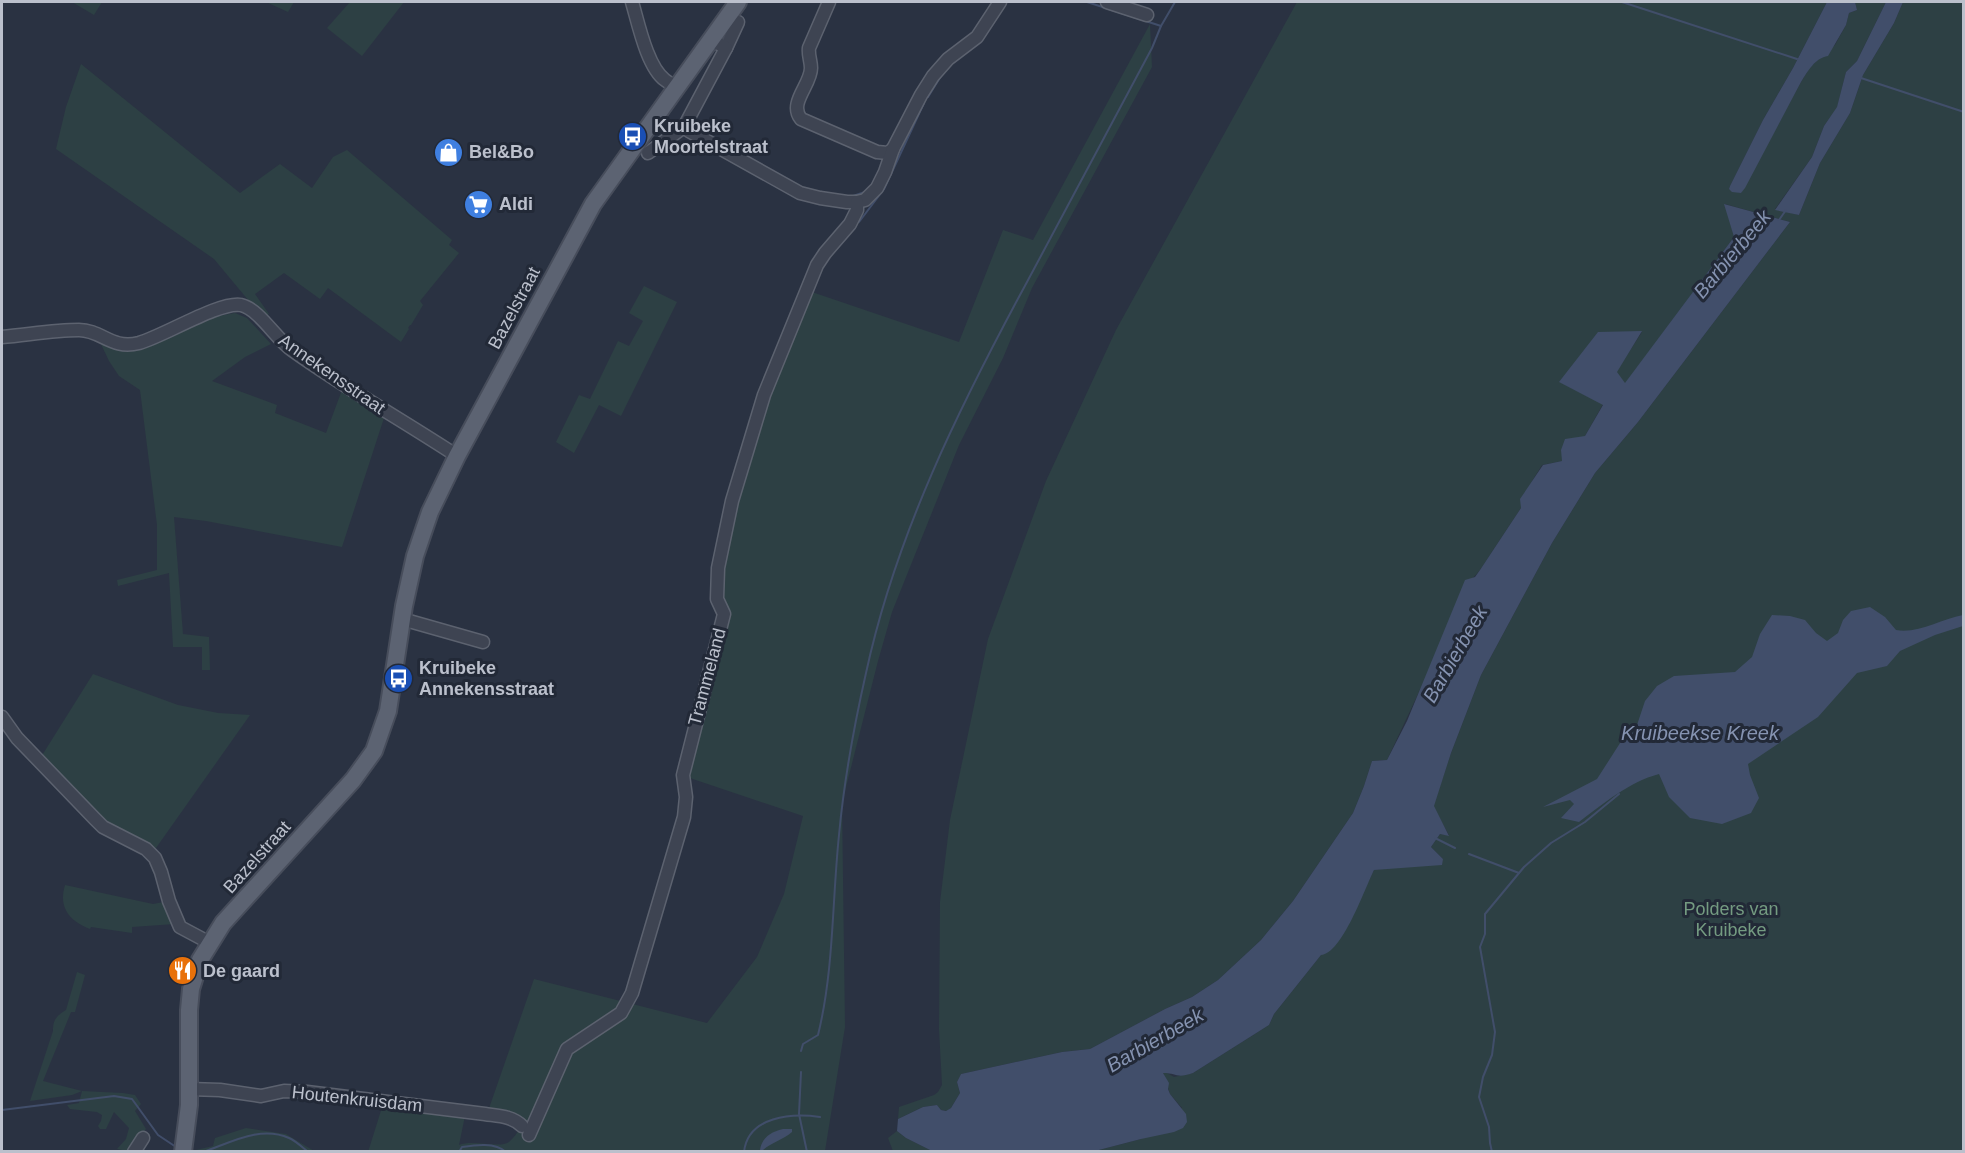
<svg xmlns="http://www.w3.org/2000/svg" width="1965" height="1153" viewBox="0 0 1965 1153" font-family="Arial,sans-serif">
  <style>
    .green { fill: #2d4044 }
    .water { fill: #414e6a }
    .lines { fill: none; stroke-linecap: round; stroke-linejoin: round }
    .stream { stroke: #414e6a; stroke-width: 2 }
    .minor-casing { stroke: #5c626f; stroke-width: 15 }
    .major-casing { stroke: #474d5b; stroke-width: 20 }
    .minor { stroke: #3e4452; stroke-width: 12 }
    .major { stroke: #5c6372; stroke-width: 16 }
    .labels { text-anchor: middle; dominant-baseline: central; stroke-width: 6; stroke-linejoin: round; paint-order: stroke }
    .poi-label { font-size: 18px; font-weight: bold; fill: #bbc0cc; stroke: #222937; text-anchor: start }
    .street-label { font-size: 18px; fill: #bbc0cc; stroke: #222937 }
    .park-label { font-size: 18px; fill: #749b81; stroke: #222937 }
    .water-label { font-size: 20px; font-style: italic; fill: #8593b1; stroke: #222937 }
  </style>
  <rect width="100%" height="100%" fill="#2a3242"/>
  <g class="green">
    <polygon points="72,2 102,2 94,15"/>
    <polygon points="266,2 294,2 288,12"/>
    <polygon points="350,2 404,2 362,56 327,28"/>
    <polygon points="1297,2 1827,2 1793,68 1763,120 1730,186 1729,189 1741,193 1801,82 1810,67 1835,45 1846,25 1849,13 1857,10 1855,2 1886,2 1857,61 1846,72 1837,108 1824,126 1812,157 1775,209 1799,215 1820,163 1850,113 1863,75 1894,23 1903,2 1963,2 1963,1151 1095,1151 1141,1139 1182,1108 1170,1094 1163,1073 1167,1073 1174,1077 1193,1073 1269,1025 1274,1014 1321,955 1368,882 1374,870 1443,859 1431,847 1440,834 1449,835 1433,807 1451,753 1481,675 1552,543 1595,473 1638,422 1790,222 1725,204 1734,237 1625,384 1616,372 1642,332 1560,382 1603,404 1585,436 1562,461 1542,465 1521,499 1521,508 1480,570 1472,579 1387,760 1372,761 1364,786 1353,813 1293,901 1261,940 1218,980 1192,997 1165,1009 1090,1049 1062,1052 961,1074 957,1082 960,1093 951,1108 947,1111 941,1110 937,1105 923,1107 898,1119 899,1107 934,1095 938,1092 942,1085 939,1029 940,902 950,820 988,639 1046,481 1116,330"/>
    <path d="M1150 24 1152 67 1032 288 1003 358 959 445 892 612 878 661 842 803 845 1027 825 1151 368 1152 384 1101 466 1111 459 1145C473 1139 499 1149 509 1142 514 1138 518 1131 522 1126L487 1114 534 979 707 1023 757 957 784 894 803 816 678 774 722 616 714 600 755 411 809 291 959 342 1003 230 1033 240Z"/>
    <polygon points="81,64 240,193 280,164 312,188 333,157 347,150 452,240 449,245 459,253 420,301 423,305 411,325 410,325 408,328 409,329 401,342 328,288 320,299 284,273 255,294 269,314 263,318 214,259 56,149 66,107"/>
    <polygon points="644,286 677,302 621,416 599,405 574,453 556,442 579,395 590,399 618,341 629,346 643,321 629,313"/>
    <polygon points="235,313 247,318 271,344 245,357 212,381 277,405 275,413 326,433 342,390 384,418 342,547 206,521 174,517 183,634 209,637 210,670 202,670 202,647 173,647 169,573 118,586 117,580 157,570 157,525 140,390 119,376 109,361 100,342 159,340 218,316"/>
    <polygon points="93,674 178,705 218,713 250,715 156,848 106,824 41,757"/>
    <path d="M65 885 153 904 164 902 175 924 132 927V933L91 927 90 929C70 921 58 908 65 885Z"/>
    <path d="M77 972 85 975 75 1012H71L43 1081 82 1091 123 1093 135 1095 141 1104 135 1111 146 1129 127 1151 117 1149 126 1139 129 1128 114 1112 106 1129H100L98 1126 101 1121 102 1115 97 1112 70 1109 67 1105 79 1103 82 1091 72 1095 30 1101 53 1031C53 1020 56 1016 66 1010Z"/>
    <polygon points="246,1128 286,1134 314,1151 195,1151 196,1150 213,1146 215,1138"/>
    <polygon points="897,1131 906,1138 932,1151 893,1151 888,1138"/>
  </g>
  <g class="water">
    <path d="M1827 2H1855L1857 10 1849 13 1846 25 1828 56C1815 58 1808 71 1801 82L1745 188 1741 193 1732 192 1729 189 1730 186 1763 120 1793 68Z"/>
    <polygon points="1886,2 1903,2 1894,23 1863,75 1850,113 1820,163 1799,215 1775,210 1812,157 1824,126 1837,107 1846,72 1857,61"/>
    <path d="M1724 204 1790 222 1638 422 1595 473 1552 543 1481 675 1451 753 1434 806 1449 836 1440 834 1431 847 1443 859 1442 865 1374 870C1365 888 1342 954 1321 955L1274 1014 1269 1025 1193 1073C1176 1079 1177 1073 1163 1073L1169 1083 1168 1089 1170 1094 1186 1114 1187 1122 1183 1128 1174 1132 1141 1139 1095 1151H932L906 1138 897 1131 898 1119 923 1107 937 1105 941 1110 946 1111 951 1108 960 1093 957 1082 961 1074 1062 1052 1090 1049 1165 1009 1192 997 1218 980 1261 940 1293 901 1353 813 1364 786 1372 761 1387 760 1407 721 1465 580 1475 577 1480 570 1521 508 1520 499 1543 465 1562 461 1561 450 1565 439 1585 436 1603 405 1559 382 1598 332 1642 331 1617 372 1625 383 1734 237Z"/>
    <path d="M1870 607 1885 617 1896 630C1918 634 1941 619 1963 615V626L1935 635 1900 651 1887 666 1857 673 1818 717 1748 764 1750 775 1759 798 1751 813 1722 824 1690 818 1669 797 1659 774C1629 782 1603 804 1579 822L1561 818 1574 804 1570 800 1543 807 1597 779 1622 740 1635 731 1645 701 1657 686 1674 676 1735 672 1752 657 1760 634 1772 615 1790 616 1805 620 1816 633 1827 641 1838 633 1843 620 1851 611Z"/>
    <path d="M783 1129H792V1132C783 1140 772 1142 763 1150H760C762 1138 770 1132 783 1129Z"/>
  </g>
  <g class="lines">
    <g class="stream">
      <polyline points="1087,2 1161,26"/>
      <polyline points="1622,2 1797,59"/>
      <polyline points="1861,78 1964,112"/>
      <polyline points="928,97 941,76"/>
      <polyline points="853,196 865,192"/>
      <polyline points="1779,220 1786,210"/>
      <polyline points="859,222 884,189 924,103"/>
      <polyline points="1435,838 1455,848"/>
      <polyline points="1469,854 1519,873"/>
      <path d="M801 1051 803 1044 818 1035C834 970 832 902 839 835 844 781 854 726 866 673 896 534 960 406 1027 282 1069 204 1110 126 1152 48L1161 26 1175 2"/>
      <polyline points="801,1072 799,1114 807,1152"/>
      <polyline points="2,1110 114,1096 132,1099 158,1135 176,1147"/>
      <path d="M203 1152C230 1143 260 1125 289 1138 296 1141 302 1147 308 1152"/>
      <path d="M459 1152 462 1147C475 1145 495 1142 506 1152"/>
      <path d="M744 1152C748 1116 792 1113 820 1117"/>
      <polyline points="1492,1152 1490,1143 1489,1127 1479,1097 1483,1077 1492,1055 1495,1032 1480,947 1485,934 1485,914 1524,867 1551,843 1585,822 1619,794"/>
    </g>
    <defs>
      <g id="minor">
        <path d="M632 2C638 22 647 67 665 80 669 83 673 85 677 87"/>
        <path d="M829 2 809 48C808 55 811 61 811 68 811 85 788 103 801 119L877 152 888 153 893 149"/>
        <polyline points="1107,2 1147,15"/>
        <polyline points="726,48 738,22"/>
        <polyline points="684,127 689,131 800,193 820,198 847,202 857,202 865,200 877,188 885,172 893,149 921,95 933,76 948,59 977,37 1000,2"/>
        <polyline points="648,153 684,127 726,48 712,40"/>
        <path d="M2 337C27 335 53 330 79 330 102 330 111 350 139 343 164 336 220 301 241 305 259 309 276 339 292 350 345 388 402 420 457 456"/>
        <polyline points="402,619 483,642"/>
        <polyline points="2,717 17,738 95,819 103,827 146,849 155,858 161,872 169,901 180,927 210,943"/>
        <path d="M189 1089 220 1090 261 1096 284 1091 307 1092 485 1114C498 1116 512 1116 522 1126"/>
        <polyline points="529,1135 567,1049 621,1013 632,993 684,817 686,797 683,775 724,614 717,599 718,568 732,501 764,395 817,265 825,253 850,224 857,210 857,202"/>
        <polyline points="134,1152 143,1138"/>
      </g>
      <polyline id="major" points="183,1152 189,1105 189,1010 191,989 200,960 223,923 353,780 374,751 388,711 404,606 415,556 430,512 457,456 593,204 738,2"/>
    </defs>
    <use href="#minor" class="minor-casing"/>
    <use href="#major" class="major-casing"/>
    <use href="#minor" class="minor"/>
    <use href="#major" class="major"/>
  </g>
  <defs>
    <symbol id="bus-disc" viewBox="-11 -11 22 22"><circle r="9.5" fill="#1a4fb4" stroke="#222937"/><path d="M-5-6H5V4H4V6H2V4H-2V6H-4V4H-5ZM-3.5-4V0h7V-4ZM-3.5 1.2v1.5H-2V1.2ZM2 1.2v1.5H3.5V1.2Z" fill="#fff"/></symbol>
    <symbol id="shop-disc" viewBox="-11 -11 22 22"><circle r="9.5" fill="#3f7fe0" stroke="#222937"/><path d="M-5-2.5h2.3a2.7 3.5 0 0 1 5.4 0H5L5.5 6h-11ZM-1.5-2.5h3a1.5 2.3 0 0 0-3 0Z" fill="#fff"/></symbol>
    <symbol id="supermarket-disc" viewBox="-11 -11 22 22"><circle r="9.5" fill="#3f7fe0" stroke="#222937"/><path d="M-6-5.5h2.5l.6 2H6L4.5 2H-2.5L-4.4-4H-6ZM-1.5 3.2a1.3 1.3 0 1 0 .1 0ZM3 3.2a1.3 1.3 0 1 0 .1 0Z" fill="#fff"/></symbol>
    <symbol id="restaurant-disc" viewBox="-11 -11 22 22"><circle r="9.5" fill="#e8710a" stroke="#222937"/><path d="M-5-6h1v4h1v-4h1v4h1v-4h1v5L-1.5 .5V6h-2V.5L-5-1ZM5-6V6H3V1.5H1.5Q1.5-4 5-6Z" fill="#fff"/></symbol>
  </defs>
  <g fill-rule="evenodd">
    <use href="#bus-disc" x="616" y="120" width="33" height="33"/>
    <use href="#shop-disc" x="432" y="136" width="33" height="33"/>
    <use href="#supermarket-disc" x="462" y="188" width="33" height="33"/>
    <use href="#bus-disc" x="382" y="662" width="33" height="33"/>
    <use href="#restaurant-disc" x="166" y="954" width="33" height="33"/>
  </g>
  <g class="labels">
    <g class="poi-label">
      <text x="654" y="126">Kruibeke<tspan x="654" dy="21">Moortelstraat</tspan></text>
      <text x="469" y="152">Bel&amp;Bo</text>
      <text x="499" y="204">Aldi</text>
      <text x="419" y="668">Kruibeke<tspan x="419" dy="21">Annekensstraat</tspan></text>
      <text x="203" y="971">De gaard</text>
    </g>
    <g class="street-label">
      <text transform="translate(514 308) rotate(-62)">Bazelstraat</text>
      <text transform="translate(332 374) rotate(35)">Annekensstraat</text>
      <text transform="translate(707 677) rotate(-75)">Trammeland</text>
      <text transform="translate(257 857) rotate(-48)">Bazelstraat</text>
      <text transform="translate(357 1099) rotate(6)">Houtenkruisdam</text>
    </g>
    <g class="park-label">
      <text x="1731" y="909">Polders van<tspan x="1731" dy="21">Kruibeke</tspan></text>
    </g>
    <g class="water-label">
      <text transform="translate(1732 254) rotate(-50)">Barbierbeek</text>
      <text transform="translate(1455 654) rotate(-60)">Barbierbeek</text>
      <text x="1700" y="733">Kruibeekse Kreek</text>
      <text transform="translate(1155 1040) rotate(-30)">Barbierbeek</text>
    </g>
  </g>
  <rect width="1965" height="1153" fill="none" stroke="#bbc0cc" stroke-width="6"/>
</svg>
